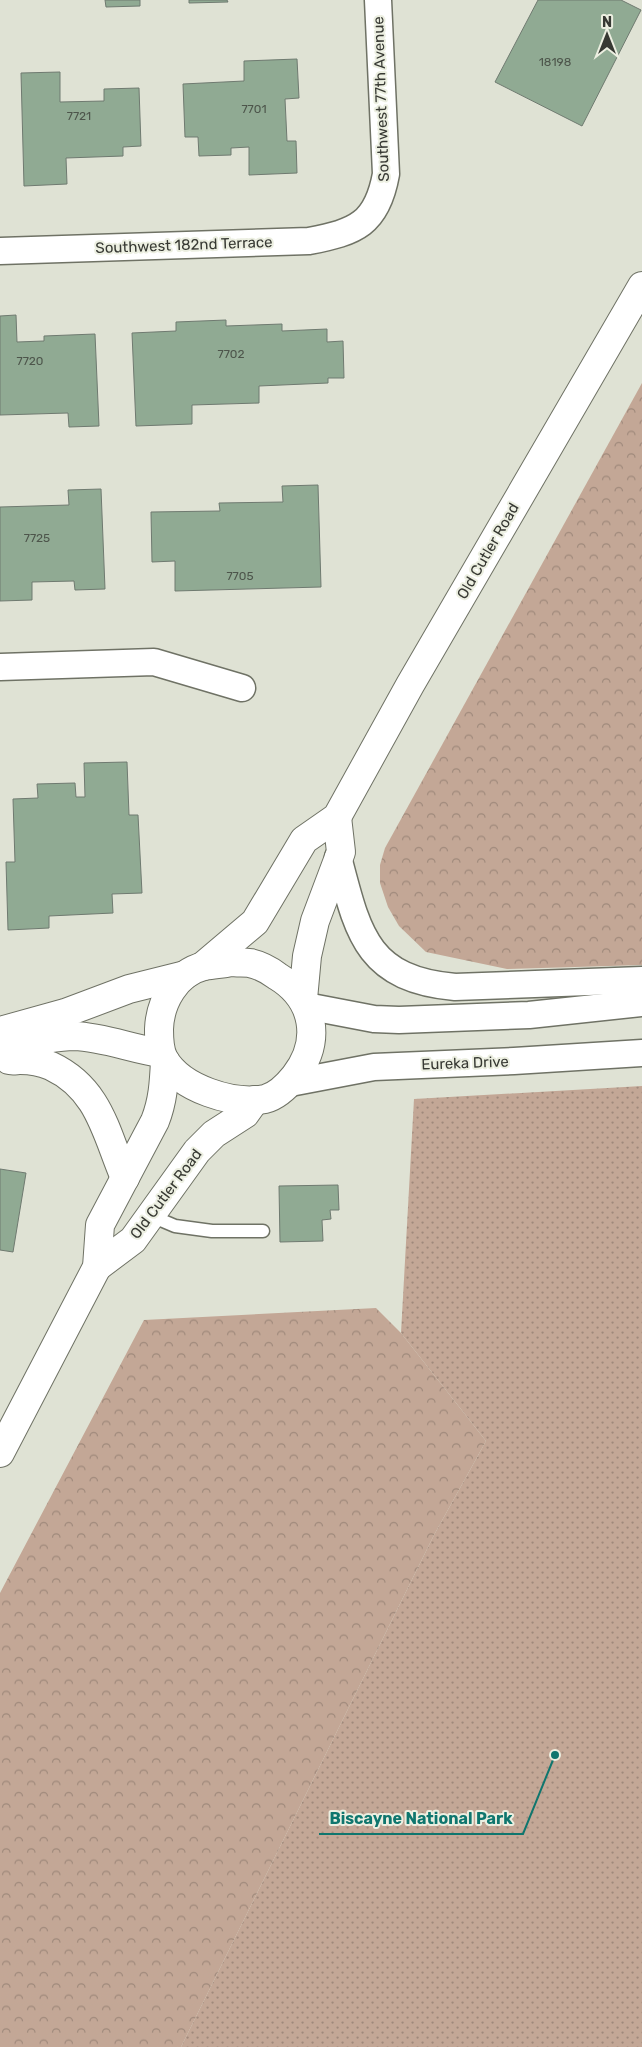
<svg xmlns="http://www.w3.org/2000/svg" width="642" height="2047" viewBox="0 0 642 2047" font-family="Rubik,sans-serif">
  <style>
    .grass { fill: url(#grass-dots) }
    .forest { fill: url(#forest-crowns) }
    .building { fill: #90aa93; stroke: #6f7a70 }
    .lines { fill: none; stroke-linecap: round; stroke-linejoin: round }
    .service-casing { stroke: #6f7265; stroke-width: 15 }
    .minor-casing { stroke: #6f7265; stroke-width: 29 }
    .secondary-casing { stroke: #6f7265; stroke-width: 30 }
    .service { stroke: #fff; stroke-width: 12 }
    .minor { stroke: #fff; stroke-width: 26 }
    .secondary { stroke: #fff; stroke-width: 28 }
    .labels { text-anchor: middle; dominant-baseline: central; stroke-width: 4; stroke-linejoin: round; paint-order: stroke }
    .number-label { font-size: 12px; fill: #4d554b }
    .street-label { font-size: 15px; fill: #373933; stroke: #ecefe1 }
    .leader { fill: none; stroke: #0f766e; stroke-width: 2 }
    .callout-dot { fill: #0f766e; stroke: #ecefe1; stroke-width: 2 }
    .callout-label { font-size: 16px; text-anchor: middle; font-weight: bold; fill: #0f766e; stroke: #ecefe1; stroke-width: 4; stroke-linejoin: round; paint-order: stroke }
  </style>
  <defs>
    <pattern id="grass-dots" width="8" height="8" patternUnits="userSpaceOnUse" patternTransform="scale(1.25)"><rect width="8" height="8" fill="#c3a796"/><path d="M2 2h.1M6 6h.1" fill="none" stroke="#9f897b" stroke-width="1.8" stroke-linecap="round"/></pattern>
    <pattern id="forest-crowns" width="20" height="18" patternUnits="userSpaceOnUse" patternTransform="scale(1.25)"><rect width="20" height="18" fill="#c3a796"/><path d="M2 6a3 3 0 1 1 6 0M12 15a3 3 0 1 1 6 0" fill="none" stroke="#9f897b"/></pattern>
  </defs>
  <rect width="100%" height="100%" fill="#dfe2d4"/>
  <polygon class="grass" points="642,1086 642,2047 181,2047 434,1535 486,1441 401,1333 414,1099"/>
  <g class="forest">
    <polygon points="642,383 642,965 507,969 426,952 399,926 388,907 380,883 380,865 385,848"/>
    <polygon points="376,1308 401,1333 486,1441 434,1535 181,2047 0,2047 0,1593 144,1320"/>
  </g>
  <g class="building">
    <polygon points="105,0 140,0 140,6 106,7"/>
    <polygon points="189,0 227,0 228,2 189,3"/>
    <polygon points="538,0 621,0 641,10 582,126 495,82"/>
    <polygon points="297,59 299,98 285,99 287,141 296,141 297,173 249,175 249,147 231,148 231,155 199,156 198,137 185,137 183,84 244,81 244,61"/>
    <polygon points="60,72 60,102 104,101 104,89 139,88 141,146 123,147 123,156 66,158 67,184 24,186 21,73"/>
    <polygon points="16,315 17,342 44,341 44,336 95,334 99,426 69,427 68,413 0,415 0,316"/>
    <polygon points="226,320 226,326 282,324 282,331 327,329 327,342 343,341 344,378 328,378 328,383 259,386 259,403 192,405 192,424 136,426 132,333 176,331 176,322"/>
    <polygon points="318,485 321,587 175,591 175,561 152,562 151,512 220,511 219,503 283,502 282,486"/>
    <polygon points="101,489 105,589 75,590 74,581 32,582 32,600 0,601 0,507 69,505 68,490"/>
    <polygon points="127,762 129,815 138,815 142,893 112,894 113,913 49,916 49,928 8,930 6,862 15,862 13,799 38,798 37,784 75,783 76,797 85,797 84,763"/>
    <polygon points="0,1169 26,1173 13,1252 0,1250"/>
    <polygon points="338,1185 339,1210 330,1210 331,1219 322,1220 323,1241 280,1242 279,1186"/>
  </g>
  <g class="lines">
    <defs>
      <polyline id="service" points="149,1215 175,1226 212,1231 263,1231"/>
      <g id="minor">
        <path d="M0 251 309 241C356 232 377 224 386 174L378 0"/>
        <polyline points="0,667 154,662 242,688"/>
        <path d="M338 857C358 933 366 979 455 987L642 980"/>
        <polyline points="306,1006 374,1019 399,1020 529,1015 642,1003"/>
        <polyline points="290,1083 374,1067 514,1061 642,1053"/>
      </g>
      <g id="secondary">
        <path d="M231 962C237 963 244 962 250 963 259 965 269 970 277 976 315 999 322 1041 295 1076 287 1086 277 1096 265 1099 233 1105 181 1089 164 1059 159 1050 159 1039 159 1029 160 1002 176 973 204 966 213 964 222 964 231 962Z"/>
        <polyline points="203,966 255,922 304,840 337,817 410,685 642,286"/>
        <polyline points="303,999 307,956 315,921 341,852 337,817"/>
        <polyline points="0,1031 65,1013 129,989 185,975"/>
        <path d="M9 1041C30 1044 52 1036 74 1036 104 1037 132 1049 161 1053"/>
        <path d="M0 1052C3 1054 6 1058 9 1060 12 1061 17 1060 20 1060 30 1060 42 1062 51 1066 100 1089 106 1134 125 1178"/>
        <polyline points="97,1267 133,1240 197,1151 214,1134 245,1114 255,1100"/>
        <path d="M0 1453 97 1267 100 1225 155 1121C163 1101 164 1082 165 1061"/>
      </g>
    </defs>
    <use href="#service" class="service-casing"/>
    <use href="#minor" class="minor-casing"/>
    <use href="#secondary" class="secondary-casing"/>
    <use href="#service" class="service"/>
    <use href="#minor" class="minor"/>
    <use href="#secondary" class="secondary"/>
  </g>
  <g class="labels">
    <g class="number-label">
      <text x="555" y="62">18198</text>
      <text x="254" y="109">7701</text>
      <text x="79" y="116">7721</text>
      <text x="231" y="354">7702</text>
      <text x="30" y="361">7720</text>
      <text x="37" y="538">7725</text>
      <text x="240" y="576">7705</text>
    </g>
    <g class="street-label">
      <text transform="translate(381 99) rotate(-92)">Southwest 77th Avenue</text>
      <text transform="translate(184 245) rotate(-2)">Southwest 182nd Terrace</text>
      <text transform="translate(488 551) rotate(-60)">Old Cutler Road</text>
      <text transform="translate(465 1063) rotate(-2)">Eureka Drive</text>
      <text transform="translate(166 1194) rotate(-53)">Old Cutler Road</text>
    </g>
  </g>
  <path class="leader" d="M555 1755L523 1834H319"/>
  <circle class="callout-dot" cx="555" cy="1755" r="5"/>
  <g class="callout-label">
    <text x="421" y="1824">Biscayne National Park</text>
  </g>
  <g transform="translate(607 35)" stroke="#ecefe1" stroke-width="4" paint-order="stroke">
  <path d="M0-4L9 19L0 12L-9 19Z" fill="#373933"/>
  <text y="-8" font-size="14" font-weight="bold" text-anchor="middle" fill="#373933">N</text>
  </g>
</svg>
